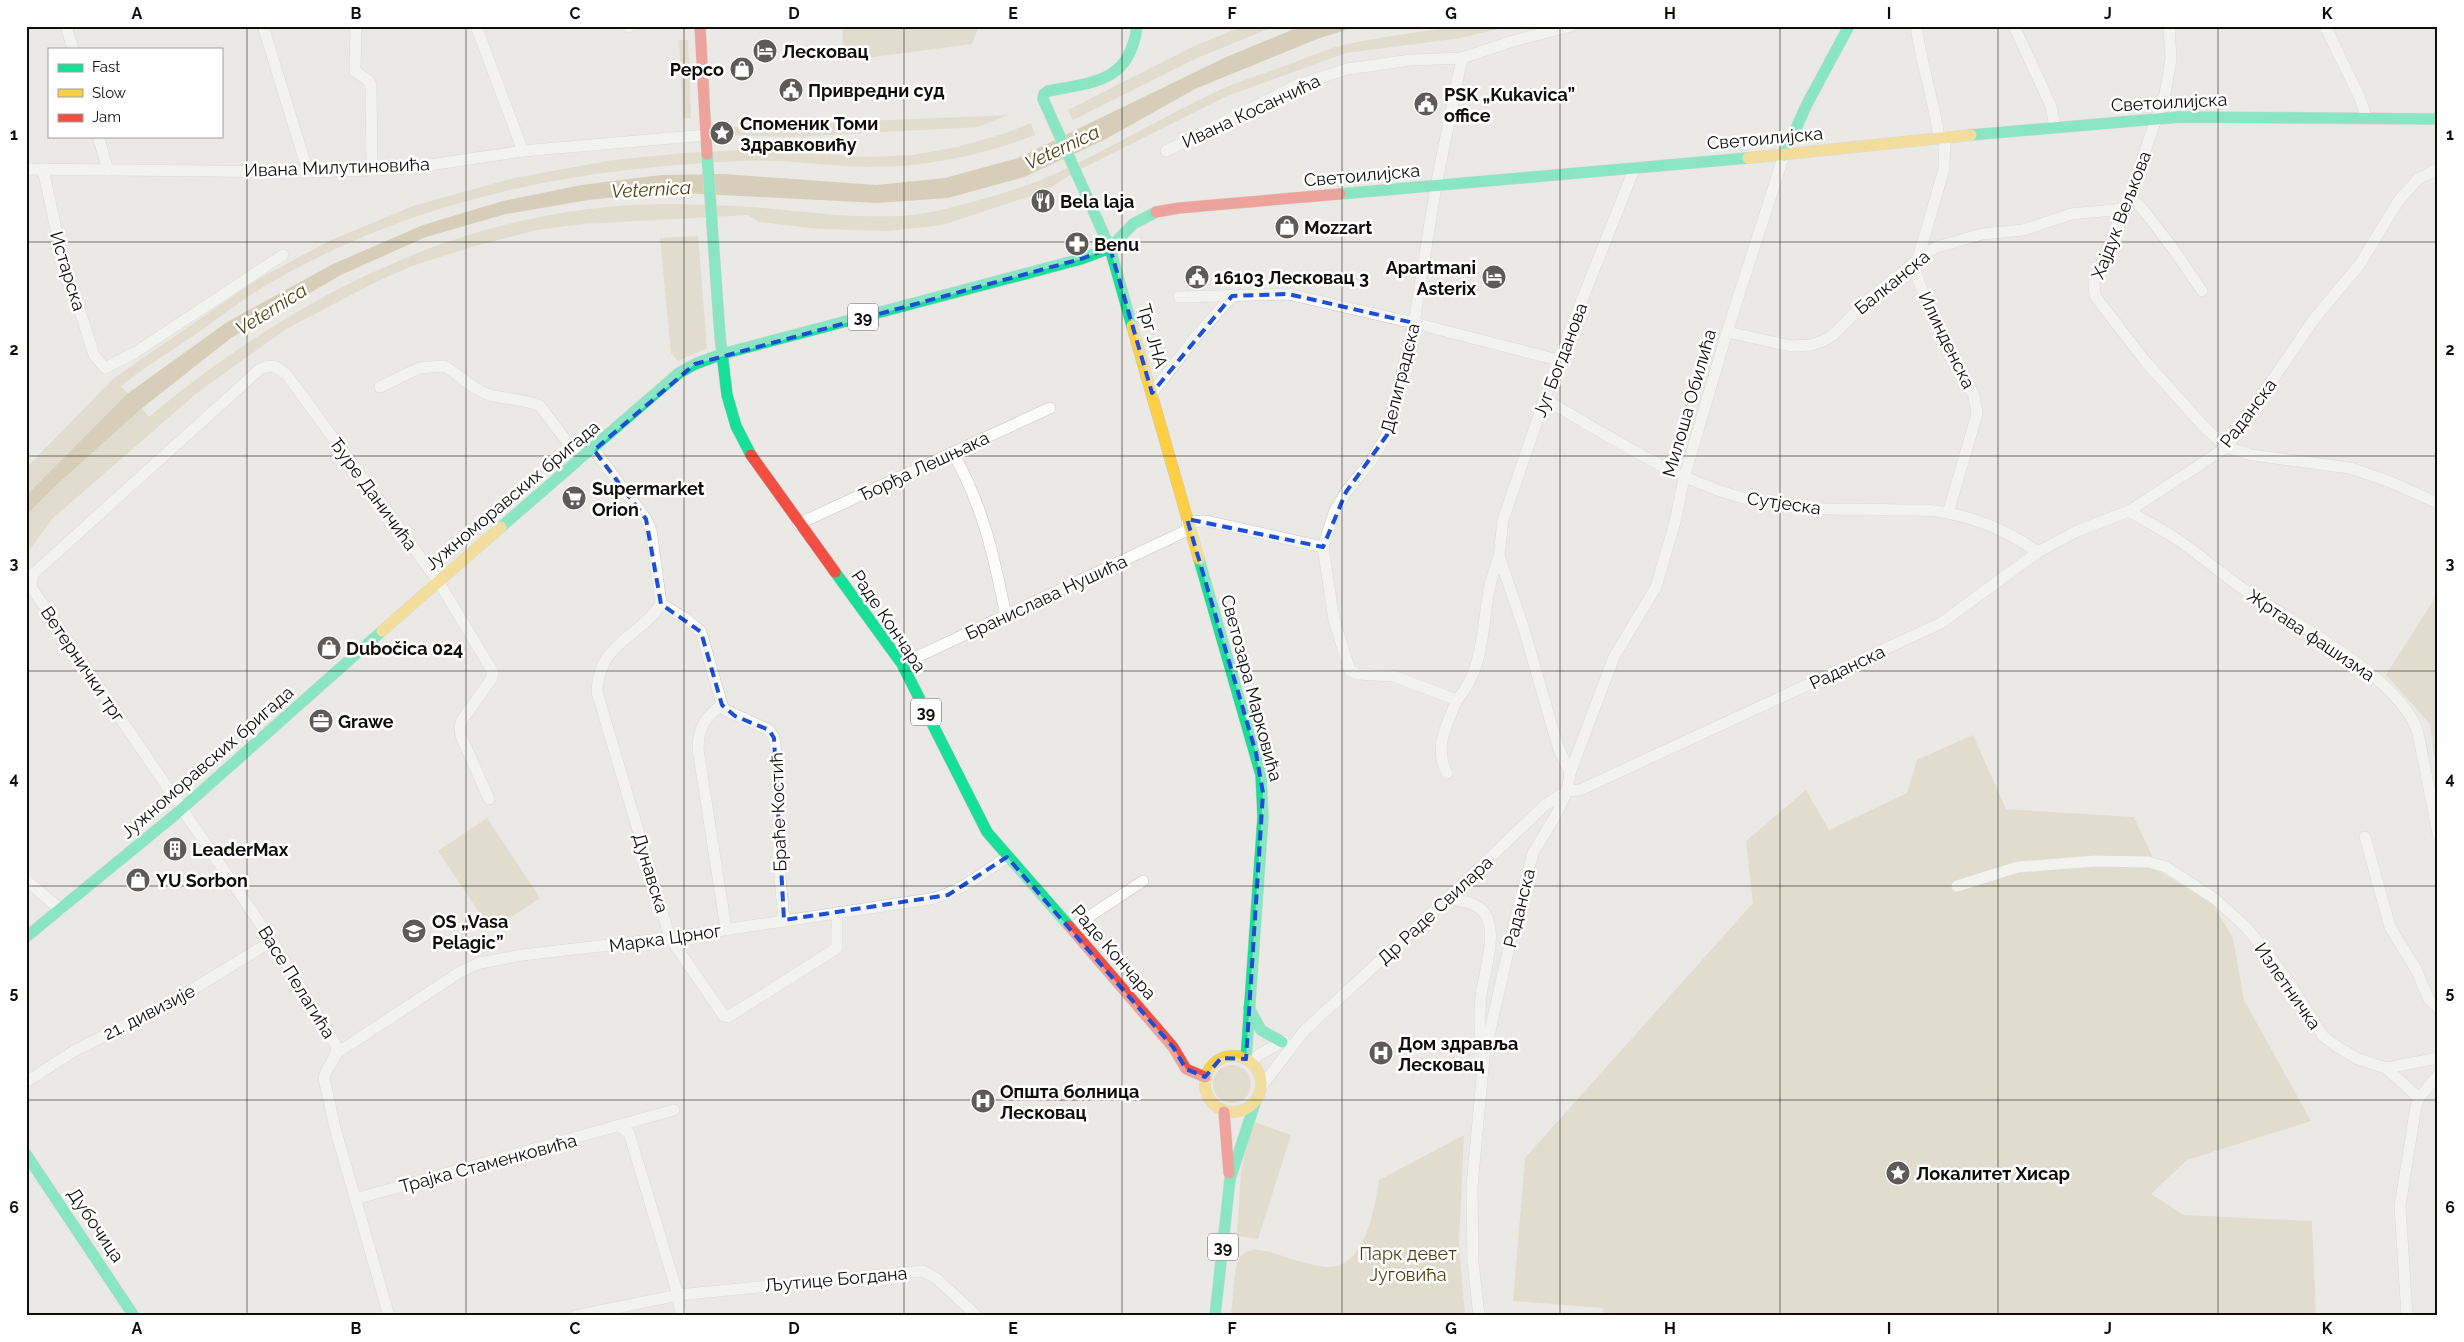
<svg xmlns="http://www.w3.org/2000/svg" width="2464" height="1342" viewBox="0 0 2464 1342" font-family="Raleway,sans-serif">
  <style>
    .green { fill: #d8ccb1 }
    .water { fill: #c0ae85 }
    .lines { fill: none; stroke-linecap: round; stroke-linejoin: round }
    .street-casing { stroke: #c8c7c5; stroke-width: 12 }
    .fast-casing { stroke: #c8c7c5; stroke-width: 12 }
    .slow-casing { stroke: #c8c7c5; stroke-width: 12 }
    .jam-casing { stroke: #c8c7c5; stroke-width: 12 }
    .street { stroke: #fcfcfb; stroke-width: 11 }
    .fast { stroke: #16e098; stroke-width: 11 }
    .slow { stroke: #ffcf43; stroke-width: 11 }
    .jam { stroke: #f24e42; stroke-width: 11 }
    .marked { fill: none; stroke: #1d4ed8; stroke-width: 4; stroke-dasharray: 10 6; stroke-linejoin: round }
    .grid { fill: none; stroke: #0f0e0d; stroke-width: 1; stroke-opacity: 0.55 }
    .labels { text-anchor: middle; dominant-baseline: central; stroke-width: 5; stroke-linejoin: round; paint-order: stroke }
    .shield { fill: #fff; stroke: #575656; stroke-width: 1 }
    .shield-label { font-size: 16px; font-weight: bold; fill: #0f0e0d }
    .poi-label { font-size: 18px; font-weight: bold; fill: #0f0e0d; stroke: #fff; text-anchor: start }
    .street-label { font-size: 18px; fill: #0f0e0d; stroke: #fff }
    .park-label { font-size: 18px; fill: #503e0e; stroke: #fff }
    .water-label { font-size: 19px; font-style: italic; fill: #513f10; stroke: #fff }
    .neatline { fill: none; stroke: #0f0e0d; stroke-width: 2 }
    .grid-label { font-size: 16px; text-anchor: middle; font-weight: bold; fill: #0f0e0d }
  </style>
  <rect width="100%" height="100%" fill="#eae9e6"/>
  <g class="green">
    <polygon points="842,26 979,26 972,44 844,61"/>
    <polygon points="1243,26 1275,26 1195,59 1073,120 1068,110 1192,47"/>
    <path d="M1459 26H1510L1461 38 1346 53 1227 96 1077 171 1043 192 942 225 889 231 819 229 759 222 748 215 582 224 537 230 475 246 412 266 376 282 286 329 197 393 52 519 26 555V468L114 378 255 281 329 241 413 206 514 178 613 160 685 153 743 150 790 151 864 157 913 155 957 147 1006 133 1031 123 1035 135C973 159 910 170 844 166 810 164 776 159 742 161 572 168 413 199 265 286 240 301 217 320 193 336 169 353 143 368 121 386L149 417C297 293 475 203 672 204 702 205 733 205 763 208 824 213 886 224 945 209 984 199 1023 189 1059 172 1114 147 1167 114 1222 89 1245 79 1271 71 1295 62 1312 56 1330 47 1348 44 1384 36 1422 32 1459 26Z"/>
    <polygon points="679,40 688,40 691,118 683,118"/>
    <polygon points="1008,115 978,127 791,137 728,135 728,127"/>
    <polygon points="698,236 707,348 678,361 671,353 660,238"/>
    <polygon points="2438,593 2438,758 2434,756 2430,724 2386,675"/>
    <polygon points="1973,735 2006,809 2134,817 2159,871 2213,904 2233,938 2244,1000 2311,1121 2187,1160 2151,1194 2184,1215 2312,1221 2316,1316 1605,1316 1602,1308 1513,1301 1525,1158 1753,903 1746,841 1806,790 1829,830 1907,793 1917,760"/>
    <polygon points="487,818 540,898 491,930 438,851"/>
    <circle cx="1232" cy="1084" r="19"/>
    <polygon points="1252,1121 1291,1135 1258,1239 1237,1236 1241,1172"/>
    <path d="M1464 1135 1459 1244 1465 1316H1231C1233 1302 1233 1265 1241 1256 1250 1247 1260 1250 1270 1252 1287 1257 1313 1267 1330 1267 1366 1266 1375 1206 1379 1180Z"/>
  </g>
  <polygon class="water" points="1301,26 1358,26 1317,39 1195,89 1104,140 1024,177 948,198 877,203 665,192 588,200 506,214 426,237 343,274 231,338 141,409 53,488 26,515 26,496 127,394 227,322 333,264 423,225 503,201 581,185 661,175 724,174 876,185 945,178 1018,158 1224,58"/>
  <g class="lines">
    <defs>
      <g id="street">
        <polyline points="66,26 73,49"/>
        <polyline points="263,26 308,172"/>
        <polyline points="356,26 355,71 369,81 371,86 372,170"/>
        <polyline points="476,26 523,151"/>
        <polyline points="629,26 629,27"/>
        <path d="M1916 26C1921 64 1934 100 1939 138"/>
        <polyline points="2014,26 2051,106 2055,127"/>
        <polyline points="2169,26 2171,59 2165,94 2132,188 2094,283 2095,296 2145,361 2206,429 2227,447 2252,455 2350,468 2388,481 2438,503"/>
        <polyline points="2325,26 2359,96 2367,119"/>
        <polyline points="98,136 108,170"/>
        <polyline points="1945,137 1944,169 1915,269 1920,285 1974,396 1977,414 1948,513"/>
        <polyline points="1166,151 1297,85 1347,69 1411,60 1462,58 1513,41 1571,26"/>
        <polyline points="26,169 308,172 372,170 409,168 523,151 706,135"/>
        <polyline points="43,169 61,252 94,355 105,368 136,352 283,255"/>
        <polyline points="2129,195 2145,212 2174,250 2202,291"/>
        <polyline points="1179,297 1288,294 1414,323 1558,360"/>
        <polyline points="1727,332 1791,346 1811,345 1823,341 1833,335 1870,298 1926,253 1937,247 1982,234 2023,230 2071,214 2123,209"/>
        <path d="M380 387 419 368 444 366C459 374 470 388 487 394 504 400 524 398 540 406L581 460"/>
        <polyline points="1152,393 1194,339 1232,296"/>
        <path d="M1544 399C1612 437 1681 485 1759 502 1805 512 1852 508 1899 510 1915 510 1932 509 1948 513 1980 519 2012 534 2038 552"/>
        <polyline points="594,450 646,519 651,530 661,604 685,618 701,632 722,705 725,710 769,730 774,738 778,770 778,857 784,920"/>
        <path d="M953 453C983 506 994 556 1006 616"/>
        <path d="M2129 511C2147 522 2167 532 2184 544 2205 559 2224 576 2245 590 2293 623 2401 677 2418 733L2438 834"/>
        <polyline points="1187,522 1206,521 1323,547"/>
        <polyline points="798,524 1050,408"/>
        <path d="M661 604C640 637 598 643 597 692L670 938 724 1016 728 1017 837 948V913"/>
        <polyline points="902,664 1190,529"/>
        <path d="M1457 700C1484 669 1482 628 1489 590 1491 578 1496 567 1499 556"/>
        <path d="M722 705C705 716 698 729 698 749L726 929"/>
        <path d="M1447 773C1433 748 1447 724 1457 700L1393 676 1358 674 1350 671 1334 620 1323 547 1335 510 1346 492 1371 461 1387 435 1414 323 1436 186 1462 58"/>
        <polyline points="1570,773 1558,747 1524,629 1499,556 1503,520 1558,360 1635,167"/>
        <polyline points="2365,837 2390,927 2417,971 2429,1000 2438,1008"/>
        <polyline points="26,880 61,910"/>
        <polyline points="1957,886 2018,867 2096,861 2148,862 2166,867 2215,899 2246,927 2285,976 2323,1036 2336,1046 2358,1059 2386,1068 2419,1098"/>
        <path d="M1447 899C1460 901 1473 901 1483 911 1500 930 1483 974 1481 997 1479 1016 1479 1032 1483 1051"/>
        <polyline points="1070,929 1143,881"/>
        <path d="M337 1053 460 972 480 963 522 955 670 938 930 899C960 892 982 874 1007 857"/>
        <polyline points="1251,1062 1260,1054 1284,1041"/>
        <polyline points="2386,1068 2438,1058"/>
        <polyline points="26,1082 74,1051 175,1000 272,941"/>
        <polyline points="1261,1087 1304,1031 1447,899 1545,805 1567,791 1570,773 1614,657 1656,587 1675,522 1684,478 1727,332 1784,155"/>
        <polyline points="621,1127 629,1133 678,1295 681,1316"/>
        <polyline points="355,1199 674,1110"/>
        <path d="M389 1316 335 1128 324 1078C326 1067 337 1059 337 1047L272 941 31 587 33 574 260 369C273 363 277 367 287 375L438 581 493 672 492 678 462 720 460 727 461 736 489 799"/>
        <polyline points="576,1316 678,1295 923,1271 937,1279 977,1316"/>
        <polyline points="1479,1316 1473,1262 1472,1186 1484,1057 1516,917 1533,853 1556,815 1567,791 1580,790 1941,623 2038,552 2077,531 2129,511 2227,447 2314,319 2360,264 2399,200 2418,179 2438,169"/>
        <polyline points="2407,1316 2400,1206 2416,1106 2419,1098 2438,1075"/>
      </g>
      <g id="fast">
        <path d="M1137 26C1130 82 1095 82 1048 91L1044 94 1043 99 1110 248 1133 224 1156 212"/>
        <polyline points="1971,135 2180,117 2438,119"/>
        <polyline points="707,154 720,336 727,395 736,426 751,455"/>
        <polyline points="1784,155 1807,104 1849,26"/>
        <polyline points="1340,194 1748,158"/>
        <polyline points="722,354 1081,259 1110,248 1132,326"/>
        <polyline points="501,527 679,373 695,364 722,354"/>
        <polyline points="1199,559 1261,775 1263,817 1246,1059"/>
        <polyline points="835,572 902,664 987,832 1069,926"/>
        <polyline points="26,937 176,814 382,631"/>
        <polyline points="1249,1008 1261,1030 1282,1042"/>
        <polyline points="26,1154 134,1316"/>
        <polyline points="1215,1316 1230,1179 1255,1103"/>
      </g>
      <g id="slow">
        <polyline points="1748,158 1971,135"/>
        <polyline points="1132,326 1199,559"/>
        <polyline points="382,631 501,527"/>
        <circle cx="1233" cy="1084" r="28"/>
      </g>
      <g id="jam">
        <polyline points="700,26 707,154"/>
        <polyline points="1156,212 1179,208 1340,194"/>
        <polyline points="751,455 835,572"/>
        <polyline points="1069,926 1173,1047 1186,1069 1205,1077"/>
        <polyline points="1224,1112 1229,1173"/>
      </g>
    </defs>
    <use href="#street" class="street-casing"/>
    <use href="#fast" class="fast-casing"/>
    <use href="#slow" class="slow-casing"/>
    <use href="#jam" class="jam-casing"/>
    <use href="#street" class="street"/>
    <use href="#fast" class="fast"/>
    <use href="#slow" class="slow"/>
    <use href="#jam" class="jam"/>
  </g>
  <path d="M0 0H2464V1342H0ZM1110 248 1152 393 1232 296 1288 294 1414 323 1387 435 1346 492 1323 547 1187 519 1256 753 1263 793 1246 1059 1221 1058 1205 1077 1186 1069 1173 1047 1007 857 948 895 784 920 774 738 769 730 735 716 722 705 701 632 661 604 646 519 594 450 695 364 1081 259Z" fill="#eae9e6" fill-opacity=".55" fill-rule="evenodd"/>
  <path class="marked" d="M1110 248 1152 393 1232 296 1288 294 1414 323 1387 435 1346 492 1323 547 1187 519 1256 753 1263 793 1246 1059 1221 1058 1205 1077 1186 1069 1173 1047 1007 857 948 895 784 920 774 738 769 730 735 716 722 705 701 632 661 604 646 519 594 450 695 364 1081 259Z"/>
  <path class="grid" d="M247 26V1316M466 26V1316M684 26V1316M904 26V1316M1122 26V1316M1342 26V1316M1560 26V1316M1780 26V1316M1998 26V1316M2218 26V1316M26 242H2438M26 456H2438M26 671H2438M26 886H2438M26 1100H2438"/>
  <defs>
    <symbol id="hotel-disc" viewBox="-11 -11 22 22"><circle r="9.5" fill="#5c5b59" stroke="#fff"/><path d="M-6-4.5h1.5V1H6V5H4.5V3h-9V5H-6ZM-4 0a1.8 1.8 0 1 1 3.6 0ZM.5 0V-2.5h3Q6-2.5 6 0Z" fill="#fff"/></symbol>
    <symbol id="shop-disc" viewBox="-11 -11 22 22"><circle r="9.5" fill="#5c5b59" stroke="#fff"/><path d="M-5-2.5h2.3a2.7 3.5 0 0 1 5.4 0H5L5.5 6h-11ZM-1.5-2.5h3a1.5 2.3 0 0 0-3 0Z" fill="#fff"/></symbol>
    <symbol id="civic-disc" viewBox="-11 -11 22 22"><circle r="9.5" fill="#5c5b59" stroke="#fff"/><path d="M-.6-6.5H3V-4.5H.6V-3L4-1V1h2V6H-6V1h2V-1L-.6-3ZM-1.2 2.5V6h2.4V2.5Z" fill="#fff"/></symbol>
    <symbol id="sight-disc" viewBox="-11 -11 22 22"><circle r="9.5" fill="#5c5b59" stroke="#fff"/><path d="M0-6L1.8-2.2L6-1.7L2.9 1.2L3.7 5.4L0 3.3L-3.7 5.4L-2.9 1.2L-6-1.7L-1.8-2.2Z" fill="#fff"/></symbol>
    <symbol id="restaurant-disc" viewBox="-11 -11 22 22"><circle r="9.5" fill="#5c5b59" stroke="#fff"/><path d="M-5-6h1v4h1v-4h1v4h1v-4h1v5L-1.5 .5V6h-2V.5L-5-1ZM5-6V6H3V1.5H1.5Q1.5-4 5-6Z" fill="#fff"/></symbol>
    <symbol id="pharmacy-disc" viewBox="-11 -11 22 22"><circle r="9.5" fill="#5c5b59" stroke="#fff"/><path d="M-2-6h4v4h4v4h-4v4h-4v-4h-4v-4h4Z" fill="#fff"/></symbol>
    <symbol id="supermarket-disc" viewBox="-11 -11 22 22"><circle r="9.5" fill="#5c5b59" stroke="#fff"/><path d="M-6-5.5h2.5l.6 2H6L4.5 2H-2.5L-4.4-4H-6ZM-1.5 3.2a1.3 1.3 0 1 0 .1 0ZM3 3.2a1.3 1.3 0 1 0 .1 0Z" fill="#fff"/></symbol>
    <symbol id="office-disc" viewBox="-11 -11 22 22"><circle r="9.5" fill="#5c5b59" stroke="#fff"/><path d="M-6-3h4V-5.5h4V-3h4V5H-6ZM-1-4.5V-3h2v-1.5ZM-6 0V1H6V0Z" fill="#fff"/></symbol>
    <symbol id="building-disc" viewBox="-11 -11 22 22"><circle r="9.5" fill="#5c5b59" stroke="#fff"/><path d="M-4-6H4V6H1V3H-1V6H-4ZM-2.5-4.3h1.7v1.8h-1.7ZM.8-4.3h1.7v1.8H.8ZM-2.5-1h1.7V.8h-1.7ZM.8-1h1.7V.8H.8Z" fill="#fff"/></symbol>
    <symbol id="school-disc" viewBox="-11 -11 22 22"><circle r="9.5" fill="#5c5b59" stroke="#fff"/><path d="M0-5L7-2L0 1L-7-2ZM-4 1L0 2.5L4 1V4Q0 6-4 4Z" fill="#fff"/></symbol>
    <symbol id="hospital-disc" viewBox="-11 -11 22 22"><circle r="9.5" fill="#5c5b59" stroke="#fff"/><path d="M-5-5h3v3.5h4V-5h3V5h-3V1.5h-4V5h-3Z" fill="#fff"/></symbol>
  </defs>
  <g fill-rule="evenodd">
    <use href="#hotel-disc" x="751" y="37" width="28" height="28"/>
    <use href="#shop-disc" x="728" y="55" width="28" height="28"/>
    <use href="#civic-disc" x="777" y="76" width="28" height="28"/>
    <use href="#civic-disc" x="1412" y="90" width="28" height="28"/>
    <use href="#sight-disc" x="708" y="119" width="28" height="28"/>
    <use href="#restaurant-disc" x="1029" y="187" width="28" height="28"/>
    <use href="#shop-disc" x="1273" y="213" width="28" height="28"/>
    <use href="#pharmacy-disc" x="1063" y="230" width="28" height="28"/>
    <use href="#civic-disc" x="1183" y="263" width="28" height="28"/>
    <use href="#hotel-disc" x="1480" y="263" width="28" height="28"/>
    <use href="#supermarket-disc" x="560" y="484" width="28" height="28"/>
    <use href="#shop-disc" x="315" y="634" width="28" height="28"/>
    <use href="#office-disc" x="307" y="707" width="28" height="28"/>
    <use href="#building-disc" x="161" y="835" width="28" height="28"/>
    <use href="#shop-disc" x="124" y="866" width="28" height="28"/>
    <use href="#school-disc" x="400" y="917" width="28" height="28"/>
    <use href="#hospital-disc" x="1367" y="1039" width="28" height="28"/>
    <use href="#hospital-disc" x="969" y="1087" width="28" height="28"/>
    <use href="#sight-disc" x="1884" y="1159" width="28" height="28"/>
  </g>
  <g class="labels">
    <g class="shield">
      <rect x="848" y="303.5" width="30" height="27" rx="4"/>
      <rect x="911" y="698.5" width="30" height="27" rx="4"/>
      <rect x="1208" y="1233.5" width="30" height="27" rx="4"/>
    </g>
    <g class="shield-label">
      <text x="863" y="317">39</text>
      <text x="926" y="712">39</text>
      <text x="1223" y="1247">39</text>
    </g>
    <g class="poi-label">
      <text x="782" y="51">Лесковац</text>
      <text x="724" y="69" text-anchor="end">Pepco</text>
      <text x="808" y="90">Привредни суд</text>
      <text x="1444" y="94">PSK „Kukavica”<tspan x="1444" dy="21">office</tspan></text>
      <text x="740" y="123">Споменик Томи<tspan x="740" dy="21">Здравковићу</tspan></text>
      <text x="1060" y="201">Bela laja</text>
      <text x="1304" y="227">Mozzart</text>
      <text x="1094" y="244">Benu</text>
      <text x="1476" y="267" text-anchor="end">Apartmani<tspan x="1476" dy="21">Asterix</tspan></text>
      <text x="1214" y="277">16103 Лесковац 3</text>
      <text x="592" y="488">Supermarket<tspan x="592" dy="21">Orion</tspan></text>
      <text x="346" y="648">Dubočica 024</text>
      <text x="338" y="721">Grawe</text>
      <text x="192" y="849">LeaderMax</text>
      <text x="156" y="880">YU Sorbon</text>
      <text x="432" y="921">OS „Vasa<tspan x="432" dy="21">Pelagic”</tspan></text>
      <text x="1398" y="1043">Дом здравља<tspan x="1398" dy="21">Лесковац</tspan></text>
      <text x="1000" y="1091">Општа болница<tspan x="1000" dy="21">Лесковац</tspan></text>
      <text x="1916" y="1173">Локалитет Хисар</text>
    </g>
    <g class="street-label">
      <text transform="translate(2169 102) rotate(-3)">Светоилијска</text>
      <text transform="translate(1251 111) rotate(-25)">Ивана Косанчића</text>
      <text transform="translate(1765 138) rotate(-5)">Светоилијска</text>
      <text transform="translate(337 167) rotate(-2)">Ивана Милутиновића</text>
      <text transform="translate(1362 175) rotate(-5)">Светоилијска</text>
      <text transform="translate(2121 215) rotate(-69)">Хајдук Вељкова</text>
      <text transform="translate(68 271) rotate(73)">Истарска</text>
      <text transform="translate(1892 282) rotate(-39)">Балканска</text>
      <text transform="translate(1153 336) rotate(74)">Трг ЈНА</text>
      <text transform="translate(1947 340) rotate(64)">Илинденска</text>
      <text transform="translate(1560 360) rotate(-69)">Југ Богданова</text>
      <text transform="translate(1400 378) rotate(-76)">Делиградска</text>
      <text transform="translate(1689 403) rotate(-74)">Милоша Обилића</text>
      <text transform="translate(2248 413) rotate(-53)">Раданска</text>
      <text transform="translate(924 466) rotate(-25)">Ђорђа Лешњака</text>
      <text transform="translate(374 494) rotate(54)">Ђуре Даничића</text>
      <text transform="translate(512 495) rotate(-40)">Јужноморавских бригада</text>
      <text transform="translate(1784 503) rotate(8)">Сутјеска</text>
      <text transform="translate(1046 597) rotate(-25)">Бранислава Нушића</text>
      <text transform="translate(889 621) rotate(56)">Раде Кончара</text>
      <text transform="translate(2311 635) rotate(34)">Жртава фашизма</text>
      <text transform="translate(83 664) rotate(56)">Ветернички трг</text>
      <text transform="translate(1847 667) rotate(-25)">Раданска</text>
      <text transform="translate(1252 688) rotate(75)">Светозара Марковића</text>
      <text transform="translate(207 762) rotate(-41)">Јужноморавских бригада</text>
      <text transform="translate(778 812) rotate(-92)">Браће Костић</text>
      <text transform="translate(651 873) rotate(73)">Дунавска</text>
      <text transform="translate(1519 908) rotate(-76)">Раданска</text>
      <text transform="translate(1435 910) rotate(-43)">Др Раде Свилара</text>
      <text transform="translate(665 938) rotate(-8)">Марка Црног</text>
      <text transform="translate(1114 952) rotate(49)">Раде Кончара</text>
      <text transform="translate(297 982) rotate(58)">Васе Пелагића</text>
      <text transform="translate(2288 986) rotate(55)">Излетничка</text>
      <text transform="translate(149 1012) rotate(-27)">21. дивизије</text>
      <text transform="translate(488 1163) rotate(-15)">Трајка Стаменковића</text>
      <text transform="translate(96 1225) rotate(56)">Дубочица</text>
      <text transform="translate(836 1279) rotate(-5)">Љутице Богдана</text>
    </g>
    <g class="park-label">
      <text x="1408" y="1253">Парк девет<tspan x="1408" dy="21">Југовића</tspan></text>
    </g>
    <g class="water-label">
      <text transform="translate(1062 147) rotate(-25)">Veternica</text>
      <text transform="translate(651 189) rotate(-3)">Veternica</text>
      <text transform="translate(271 309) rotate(-32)">Veternica</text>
    </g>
  </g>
  <rect width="2464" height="1342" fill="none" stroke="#ffffff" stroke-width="55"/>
  <rect x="48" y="48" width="175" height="90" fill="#ffffff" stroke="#9f9f9e"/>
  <rect x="58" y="64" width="25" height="8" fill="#16e098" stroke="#9f9f9e"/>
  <text x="92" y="72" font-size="15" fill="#0f0e0d">Fast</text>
  <rect x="58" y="89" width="25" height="8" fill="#ffcf43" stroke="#9f9f9e"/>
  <text x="92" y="98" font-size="15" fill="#0f0e0d">Slow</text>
  <rect x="58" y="114" width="25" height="8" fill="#f24e42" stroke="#9f9f9e"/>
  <text x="92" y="122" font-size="15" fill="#0f0e0d">Jam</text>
  <rect x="28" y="28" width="2408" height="1286" class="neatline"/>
  <g class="grid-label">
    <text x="137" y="19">A</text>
    <text x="356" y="19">B</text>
    <text x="575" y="19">C</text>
    <text x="794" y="19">D</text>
    <text x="1013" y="19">E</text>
    <text x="1232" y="19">F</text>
    <text x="1451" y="19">G</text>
    <text x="1670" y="19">H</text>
    <text x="1889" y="19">I</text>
    <text x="2108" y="19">J</text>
    <text x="2327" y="19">K</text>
    <text x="14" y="140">1</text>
    <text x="2450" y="140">1</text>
    <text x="14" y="355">2</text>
    <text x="2450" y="355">2</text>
    <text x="14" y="569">3</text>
    <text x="2450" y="569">3</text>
    <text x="14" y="784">4</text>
    <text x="2450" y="784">4</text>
    <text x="14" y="998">5</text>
    <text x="2450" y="998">5</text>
    <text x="14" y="1213">6</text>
    <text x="2450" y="1213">6</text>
    <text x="137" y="1334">A</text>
    <text x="356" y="1334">B</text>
    <text x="575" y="1334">C</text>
    <text x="794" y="1334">D</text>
    <text x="1013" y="1334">E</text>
    <text x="1232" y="1334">F</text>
    <text x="1451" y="1334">G</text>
    <text x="1670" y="1334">H</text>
    <text x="1889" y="1334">I</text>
    <text x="2108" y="1334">J</text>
    <text x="2327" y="1334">K</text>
  </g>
</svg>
